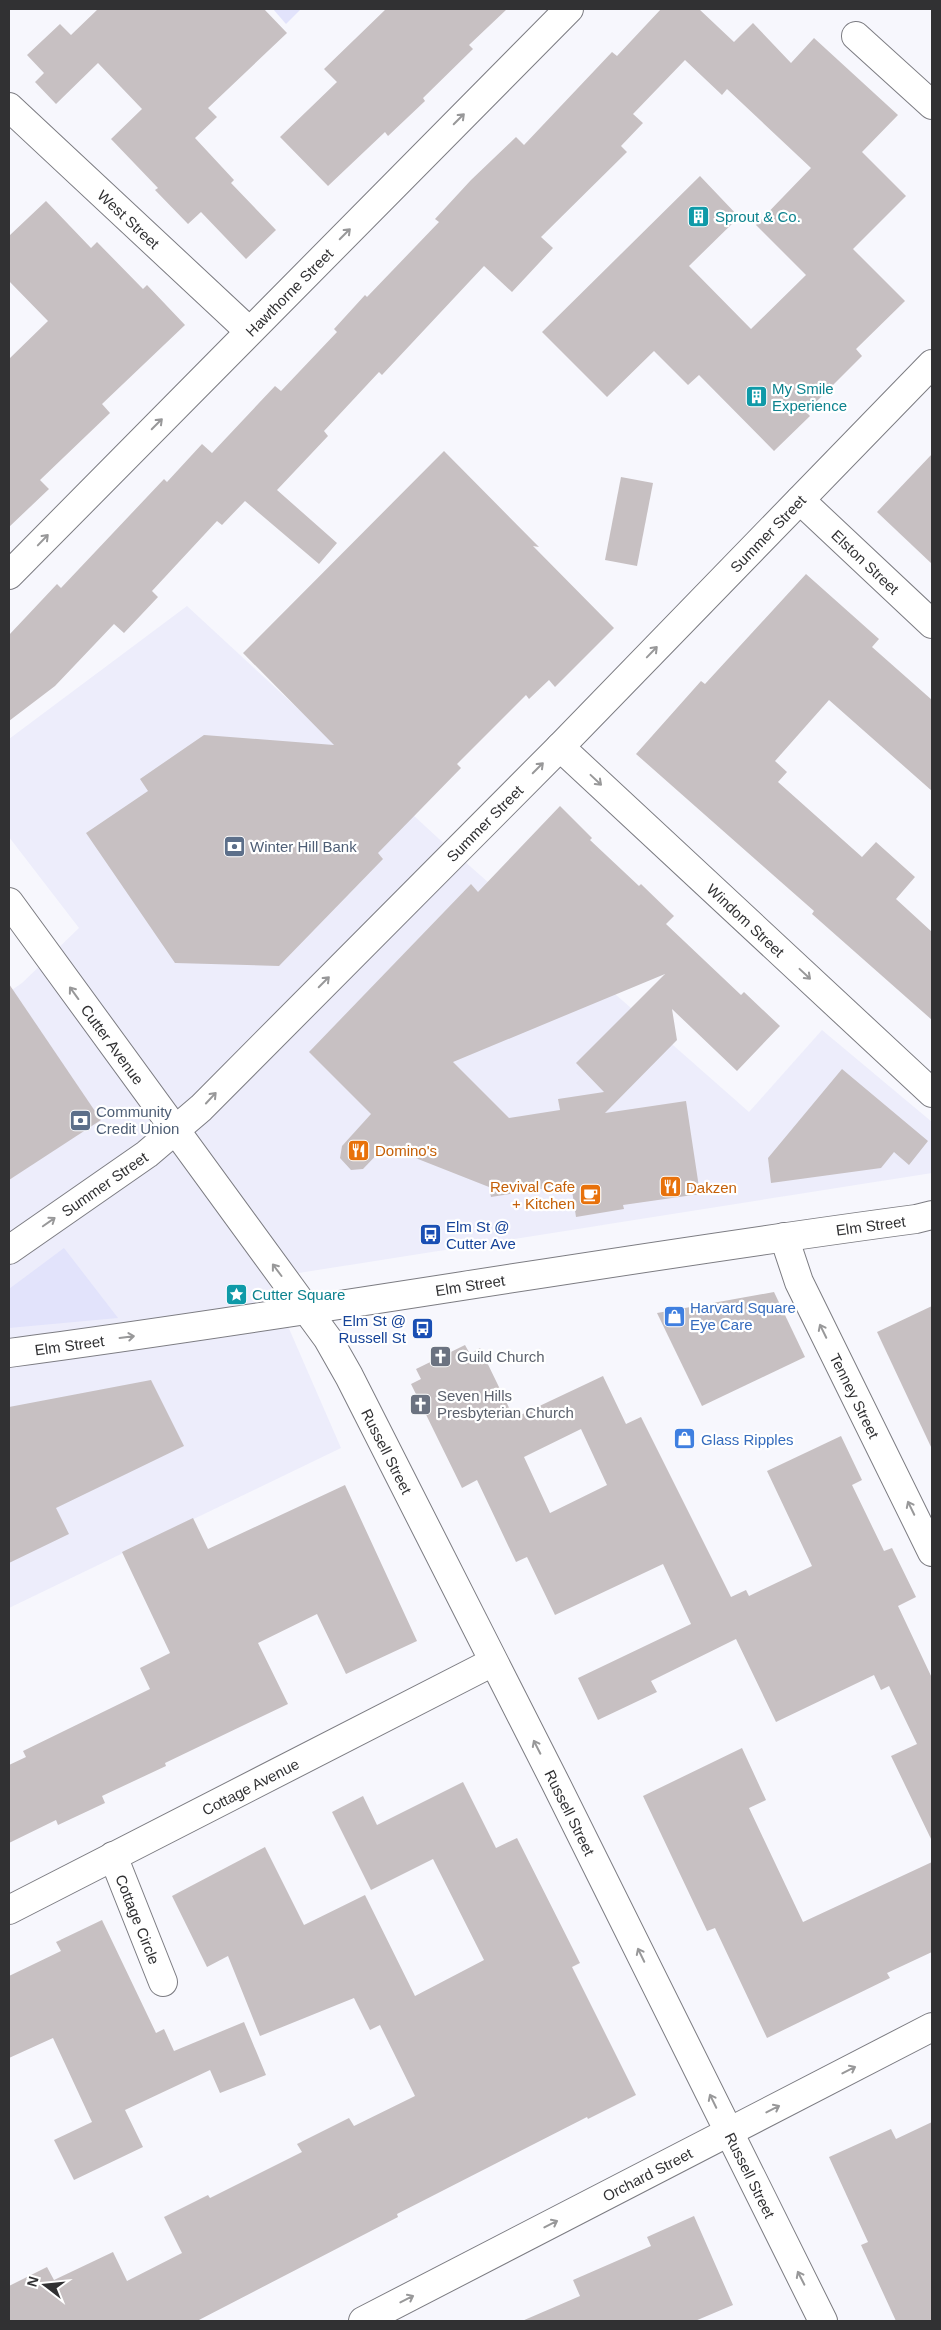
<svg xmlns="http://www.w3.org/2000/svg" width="941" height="2330" viewBox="0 0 941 2330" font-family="Helvetica,sans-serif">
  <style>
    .built { fill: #ededfb }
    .green { fill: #e2e3fb }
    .building { fill: #c7c0c2; fill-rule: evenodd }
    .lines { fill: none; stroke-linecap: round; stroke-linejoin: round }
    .street-casing { stroke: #7c7c82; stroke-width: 30 }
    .secondary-casing { stroke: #7c7c82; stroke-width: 30 }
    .street { stroke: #fff; stroke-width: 28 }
    .secondary { stroke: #fff; stroke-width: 28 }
    .oneway { stroke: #989899 }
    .labels { text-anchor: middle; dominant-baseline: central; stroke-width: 4.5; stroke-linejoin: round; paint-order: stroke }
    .culture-label { font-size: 15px; fill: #0d838f; stroke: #fff; text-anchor: start }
    .street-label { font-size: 15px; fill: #313133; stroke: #fff }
    .service-label { font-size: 15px; fill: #4e5e75; stroke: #fff; text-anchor: start }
    .food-label { font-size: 15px; fill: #c56008; stroke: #fff; text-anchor: start }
    .transit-label { font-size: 15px; fill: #164399; stroke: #fff; text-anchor: start }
    .shop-label { font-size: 15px; fill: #366cbe; stroke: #fff; text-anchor: start }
    .worship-label { font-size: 15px; fill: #5b616d; stroke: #fff; text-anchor: start }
  </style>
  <rect width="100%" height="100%" fill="#f7f7fd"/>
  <polygon class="built" points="187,606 438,838 749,1112 822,1030 932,1122 932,1173 267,1278 341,1448 9,1608 9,992 22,983 79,928 9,837 9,739"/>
  <g class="green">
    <polygon points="273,9 301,9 286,24"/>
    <polygon points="64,1248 118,1318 9,1328 9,1289"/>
  </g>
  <g class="building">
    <polygon points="98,9 264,9 287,33 208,108 217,117 195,138 234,180 231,183 276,230 246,259 201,212 188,224 155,190 158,188 111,139 142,109 98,63 56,104 35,82 44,73 27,55 60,24 71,35"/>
    <polygon points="386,9 507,9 469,45 473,49 423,98 425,101 388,136 385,132 328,186 280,137 337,82 324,69"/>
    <polygon points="661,9 699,9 734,42 753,23 791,63 814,38 898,115 862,152 906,196 853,249 905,301 856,349 862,356 806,412 810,416 774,451 699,375 688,385 654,351 607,397 542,332 700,176 739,217 689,266 751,329 806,275 756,225 811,168 727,89 722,95 685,60 633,114 643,123 621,146 627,152 541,237 553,248 512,292 484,266 382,375 379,372 324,431 328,436 277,490 337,543 319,564 245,501 222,525 217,521 152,591 158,597 124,633 114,624 55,686 9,721 9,635 57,584 61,588 164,479 167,482 202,444 212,453 275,386 281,391 337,332 334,329 365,295 367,297 439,222 435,219 471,180 516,137 524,145 612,52 617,56"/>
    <polygon points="46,201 91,248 97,242 143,289 147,285 185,325 102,404 110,413 40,480 49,489 9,527 9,359 48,321 9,281 9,236"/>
    <polygon points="444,451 539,547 533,546 614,628 555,687 549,680 529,699 526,695 457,764 461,768 378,853 383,859 279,966 175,963 86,833 148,791 140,779 204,735 334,745 243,653"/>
    <polygon points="932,454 932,564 877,512"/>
    <polygon points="621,477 653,483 637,566 605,560"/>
    <polygon points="806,574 879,639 872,647 932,700 932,791 829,700 775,761 787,772 778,782 862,857 876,842 915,877 896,899 932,932 932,1020 812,914 814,911 636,754 701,681 705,684"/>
    <path d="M560 806 592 838 590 840 639 886 641 884 674 916 666 924 741 995 744 992 780 1026 737 1071 672 1009 677 1040 605 1113 686 1101 700 1194 623 1205 624 1209 576 1217 571 1184 491 1197 489 1187 385 1146 363 1169 351 1170 340 1158 342 1146 371 1114 309 1052 471 884 478 892ZM665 974 576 1063 604 1092 558 1099 560 1110 509 1118 453 1062Z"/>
    <polygon points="9,984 101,1120 9,1180"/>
    <polygon points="842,1069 928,1141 909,1165 894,1152 881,1168 771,1183 768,1158"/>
    <polygon points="774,1292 805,1357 702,1406 657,1313"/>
    <polygon points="932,1306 932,1449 877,1332"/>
    <path d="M465 1345 470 1354 480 1348 514 1418 603 1376 626 1424 641 1417 731 1597 746 1590 749 1596 812 1566 767 1471 841 1436 862 1480 852 1485 884 1551 892 1548 916 1597 898 1606 932 1678V1841L891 1756 917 1744 889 1686 881 1690 874 1675 776 1722 736 1639 651 1681 657 1692 598 1720 578 1678 691 1624 663 1564 555 1615 527 1557 516 1562 477 1480 462 1488 411 1384 421 1379 416 1369ZM581 1429 607 1485 550 1513 524 1457Z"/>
    <polygon points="151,1380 184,1446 56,1508 69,1534 9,1563 9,1407"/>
    <polygon points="345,1485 417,1641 346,1674 317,1614 258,1643 288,1704 165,1763 166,1766 102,1796 105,1803 58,1825 56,1820 9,1843 9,1765 26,1757 23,1751 150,1689 140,1668 170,1653 122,1552 193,1518 208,1549"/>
    <polygon points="742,1748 766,1800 749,1808 803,1922 932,1862 932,1952 887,1973 890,1978 767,2038 715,1928 707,1931 643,1796"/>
    <polygon points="463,1782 496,1848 517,1838 580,1963 572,1967 636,2095 588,2119 587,2117 397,2214 398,2217 197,2321 9,2321 9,2286 47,2267 54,2280 113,2252 127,2281 182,2253 164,2217 208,2195 210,2198 302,2152 297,2144 349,2118 354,2126 415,2096 380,2025 370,2030 354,1998 260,2036 228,1956 207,1967 172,1896 265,1847 304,1925 365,1895 415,1996 484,1960 433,1859 371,1890 332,1812 363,1796 377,1825"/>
    <polygon points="102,1920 156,2033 164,2029 174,2051 244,2022 266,2075 220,2093 210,2070 125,2110 143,2147 74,2180 54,2140 92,2122 53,2038 9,2058 9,1976 61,1951 56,1942"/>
    <polygon points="932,2122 932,2321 896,2321 861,2245 868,2242 829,2157 891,2129 896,2139"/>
    <polygon points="694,2216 733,2305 695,2321 522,2321 580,2296 573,2280 651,2246 647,2237"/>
  </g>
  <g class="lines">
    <defs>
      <g id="street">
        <polyline points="856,36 932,105"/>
        <path id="s1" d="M9 107 249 331"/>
        <path id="s2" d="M800 500 932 624"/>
        <path id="s3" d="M9 575 569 9"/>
        <path id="s4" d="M560 747 932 1093"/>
        <path id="s5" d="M784 1237 799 1282 932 1552"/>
        <path id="s6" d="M306 1309 328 1339 349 1376 555 1782 823 2321"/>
        <path id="s7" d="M113 1856 163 1982"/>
        <path id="s8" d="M9 1910 493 1662"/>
        <path id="s9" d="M363 2321 932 2027"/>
      </g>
      <g id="secondary">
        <path id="s10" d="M9 902 306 1309"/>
        <path id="s11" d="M9 1250 147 1154 201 1108 560 747 932 364"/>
        <path id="s12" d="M9 1353C312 1313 613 1259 916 1219L932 1215"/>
      </g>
    </defs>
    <use href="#street" class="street-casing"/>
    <use href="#secondary" class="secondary-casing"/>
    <use href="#street" class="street"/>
    <use href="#secondary" class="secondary"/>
  </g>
  <defs><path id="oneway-shaft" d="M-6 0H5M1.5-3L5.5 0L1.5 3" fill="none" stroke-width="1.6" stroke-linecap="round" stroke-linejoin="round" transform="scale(1.25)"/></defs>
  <g class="oneway">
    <use href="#oneway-shaft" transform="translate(459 119) rotate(-45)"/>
    <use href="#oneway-shaft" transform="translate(345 234) rotate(-45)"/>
    <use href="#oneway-shaft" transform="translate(157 424) rotate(-45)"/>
    <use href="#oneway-shaft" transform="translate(43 540) rotate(-46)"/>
    <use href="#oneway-shaft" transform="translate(652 652) rotate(-46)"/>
    <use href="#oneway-shaft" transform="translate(538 768) rotate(-45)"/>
    <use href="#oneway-shaft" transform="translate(596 780) rotate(43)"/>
    <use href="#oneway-shaft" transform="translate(805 974) rotate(43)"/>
    <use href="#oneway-shaft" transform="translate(324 982) rotate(-45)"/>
    <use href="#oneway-shaft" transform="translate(74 993) rotate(-126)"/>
    <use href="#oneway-shaft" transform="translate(211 1098) rotate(-47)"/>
    <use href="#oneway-shaft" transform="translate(49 1222) rotate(-35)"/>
    <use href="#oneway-shaft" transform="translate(277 1270) rotate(-127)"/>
    <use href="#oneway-shaft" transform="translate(823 1331) rotate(-116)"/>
    <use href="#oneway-shaft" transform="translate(127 1337) rotate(-7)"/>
    <use href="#oneway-shaft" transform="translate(911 1508) rotate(-116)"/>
    <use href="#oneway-shaft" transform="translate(537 1747) rotate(-117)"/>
    <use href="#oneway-shaft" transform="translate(641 1955) rotate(-116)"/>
    <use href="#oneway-shaft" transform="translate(849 2070) rotate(-27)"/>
    <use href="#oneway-shaft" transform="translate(713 2101) rotate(-116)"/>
    <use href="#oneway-shaft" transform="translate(773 2109) rotate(-27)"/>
    <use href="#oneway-shaft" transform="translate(551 2224) rotate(-27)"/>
    <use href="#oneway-shaft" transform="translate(801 2278) rotate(-117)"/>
    <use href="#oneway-shaft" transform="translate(407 2299) rotate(-27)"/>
  </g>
  <defs>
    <symbol id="building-square" viewBox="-11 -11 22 22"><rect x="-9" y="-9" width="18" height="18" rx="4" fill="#0f9aa8" stroke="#fff"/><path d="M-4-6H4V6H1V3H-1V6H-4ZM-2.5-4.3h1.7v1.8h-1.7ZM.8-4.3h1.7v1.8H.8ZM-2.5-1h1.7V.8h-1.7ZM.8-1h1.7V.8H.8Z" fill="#fff"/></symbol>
    <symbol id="bank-square" viewBox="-11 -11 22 22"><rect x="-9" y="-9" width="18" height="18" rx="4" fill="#5c6f8a" stroke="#fff"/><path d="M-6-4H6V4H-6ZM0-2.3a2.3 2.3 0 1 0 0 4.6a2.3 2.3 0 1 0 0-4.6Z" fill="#fff"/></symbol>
    <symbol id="restaurant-square" viewBox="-11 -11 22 22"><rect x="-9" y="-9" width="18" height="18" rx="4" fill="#e8710a" stroke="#fff"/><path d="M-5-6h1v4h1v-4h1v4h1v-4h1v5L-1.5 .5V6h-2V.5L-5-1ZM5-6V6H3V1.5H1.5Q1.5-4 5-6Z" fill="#fff"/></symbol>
    <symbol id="cafe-square" viewBox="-11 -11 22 22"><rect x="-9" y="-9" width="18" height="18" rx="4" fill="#e8710a" stroke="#fff"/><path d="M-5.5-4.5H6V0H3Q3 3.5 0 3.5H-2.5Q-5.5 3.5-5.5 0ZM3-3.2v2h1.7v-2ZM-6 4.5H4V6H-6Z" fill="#fff"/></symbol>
    <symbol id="bus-square" viewBox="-11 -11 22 22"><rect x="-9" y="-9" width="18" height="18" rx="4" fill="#1a4fb4" stroke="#fff"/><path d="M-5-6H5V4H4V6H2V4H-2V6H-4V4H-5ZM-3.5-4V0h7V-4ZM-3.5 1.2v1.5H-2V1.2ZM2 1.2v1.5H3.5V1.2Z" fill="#fff"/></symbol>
    <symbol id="sight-square" viewBox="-11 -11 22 22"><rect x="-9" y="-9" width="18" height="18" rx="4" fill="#0f9aa8" stroke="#fff"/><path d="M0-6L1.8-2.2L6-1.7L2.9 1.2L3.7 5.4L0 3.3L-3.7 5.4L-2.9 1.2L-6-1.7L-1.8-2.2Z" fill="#fff"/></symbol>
    <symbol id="shop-square" viewBox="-11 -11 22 22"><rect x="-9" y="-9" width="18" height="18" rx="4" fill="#3f7fe0" stroke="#fff"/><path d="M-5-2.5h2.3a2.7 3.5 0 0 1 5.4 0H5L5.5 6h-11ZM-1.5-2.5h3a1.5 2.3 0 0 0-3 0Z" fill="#fff"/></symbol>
    <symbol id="church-square" viewBox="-11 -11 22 22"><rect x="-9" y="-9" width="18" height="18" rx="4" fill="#6b7280" stroke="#fff"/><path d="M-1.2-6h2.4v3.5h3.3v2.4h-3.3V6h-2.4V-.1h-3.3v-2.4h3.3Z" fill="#fff"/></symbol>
  </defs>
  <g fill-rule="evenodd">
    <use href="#building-square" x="686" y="204" width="25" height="25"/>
    <use href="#building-square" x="744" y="384" width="25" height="25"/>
    <use href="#bank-square" x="222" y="834" width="25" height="25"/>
    <use href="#bank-square" x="68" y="1108" width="25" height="25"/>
    <use href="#restaurant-square" x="346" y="1138" width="25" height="25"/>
    <use href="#restaurant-square" x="658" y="1174" width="25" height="25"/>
    <use href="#cafe-square" x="578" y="1182" width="25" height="25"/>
    <use href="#bus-square" x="418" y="1222" width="25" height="25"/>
    <use href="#sight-square" x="224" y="1282" width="25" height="25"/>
    <use href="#shop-square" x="662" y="1304" width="25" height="25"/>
    <use href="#bus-square" x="410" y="1316" width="25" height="25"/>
    <use href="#church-square" x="428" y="1344" width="25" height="25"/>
    <use href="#church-square" x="408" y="1392" width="25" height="25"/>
    <use href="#shop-square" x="672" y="1426" width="25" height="25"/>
  </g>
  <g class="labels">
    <g class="culture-label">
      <text x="715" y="216">Sprout &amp; Co.</text>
      <text x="772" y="388">My Smile<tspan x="772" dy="17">Experience</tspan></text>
      <text x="252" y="1294">Cutter Square</text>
    </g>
    <g class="street-label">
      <text stroke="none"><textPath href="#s1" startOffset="164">West Street</textPath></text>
      <text stroke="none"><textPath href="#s3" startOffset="398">Hawthorne Street</textPath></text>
      <text stroke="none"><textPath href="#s11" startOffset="1046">Summer Street</textPath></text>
      <text stroke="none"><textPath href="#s2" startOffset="90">Elston Street</textPath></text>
      <text stroke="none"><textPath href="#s11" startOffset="641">Summer Street</textPath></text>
      <text stroke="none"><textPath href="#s4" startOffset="254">Windom Street</textPath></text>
      <text stroke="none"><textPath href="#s10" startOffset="176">Cutter Avenue</textPath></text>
      <text stroke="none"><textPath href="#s11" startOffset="116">Summer Street</textPath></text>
      <text stroke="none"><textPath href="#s12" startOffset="871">Elm Street</textPath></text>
      <text stroke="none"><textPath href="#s12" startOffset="466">Elm Street</textPath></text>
      <text stroke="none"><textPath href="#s12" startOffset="61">Elm Street</textPath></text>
      <text stroke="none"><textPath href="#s5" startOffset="174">Tenney Street</textPath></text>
      <text stroke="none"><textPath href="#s6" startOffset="164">Russell Street</textPath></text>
      <text stroke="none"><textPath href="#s8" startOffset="271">Cottage Avenue</textPath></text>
      <text stroke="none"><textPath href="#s6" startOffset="569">Russell Street</textPath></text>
      <text stroke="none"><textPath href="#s7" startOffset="68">Cottage Circle</textPath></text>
      <text stroke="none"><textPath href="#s9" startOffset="320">Orchard Street</textPath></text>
      <text stroke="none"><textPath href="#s6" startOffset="974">Russell Street</textPath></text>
    </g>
    <g class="service-label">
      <text x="250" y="846">Winter Hill Bank</text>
      <text x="96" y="1111">Community<tspan x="96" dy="17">Credit Union</tspan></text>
    </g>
    <g class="food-label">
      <text x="375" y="1150">Domino's</text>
      <text x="575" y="1186" text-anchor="end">Revival Cafe<tspan x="575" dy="17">+ Kitchen</tspan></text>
      <text x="686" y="1187">Dakzen</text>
    </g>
    <g class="transit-label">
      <text x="446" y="1226">Elm St @<tspan x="446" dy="17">Cutter Ave</tspan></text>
      <text x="406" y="1320" text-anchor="end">Elm St @<tspan x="406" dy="17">Russell St</tspan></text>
    </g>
    <g class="shop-label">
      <text x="690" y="1307">Harvard Square<tspan x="690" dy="17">Eye Care</tspan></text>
      <text x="701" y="1439">Glass Ripples</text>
    </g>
    <g class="worship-label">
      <text x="457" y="1356">Guild Church</text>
      <text x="437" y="1395">Seven Hills<tspan x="437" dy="17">Presbyterian Church</tspan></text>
    </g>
  </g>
  <rect width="941" height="2330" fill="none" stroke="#313133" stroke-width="20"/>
  <g transform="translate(45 2285) rotate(286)" stroke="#ffffff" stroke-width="4" paint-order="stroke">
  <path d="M0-4L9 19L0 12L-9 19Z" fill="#313133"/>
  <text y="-8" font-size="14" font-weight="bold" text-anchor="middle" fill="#313133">N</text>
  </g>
</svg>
